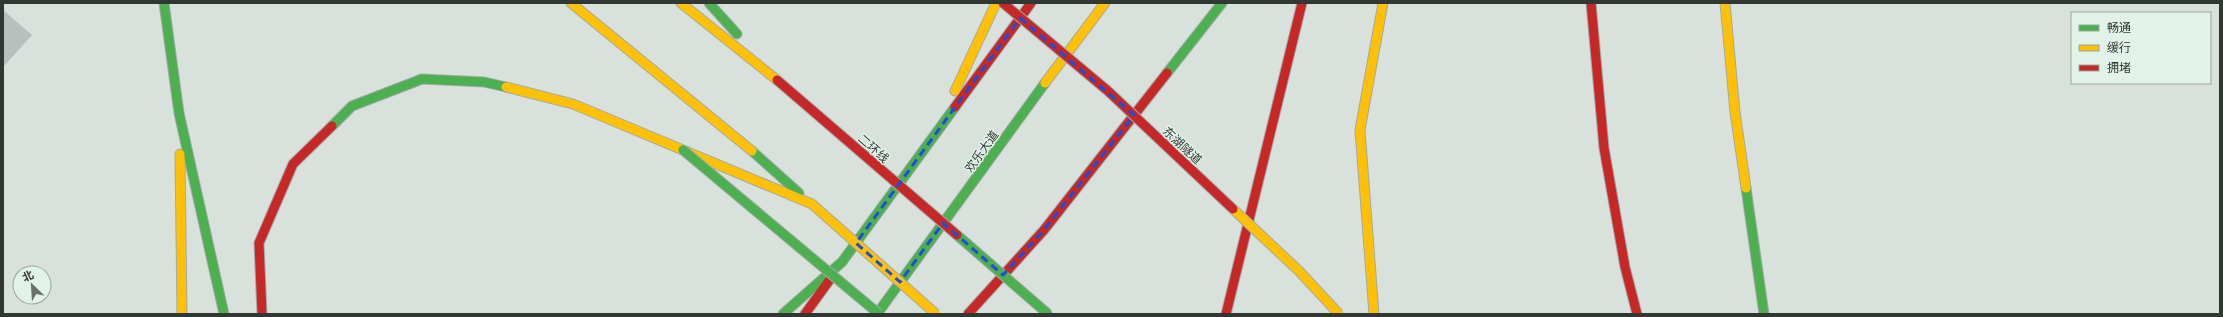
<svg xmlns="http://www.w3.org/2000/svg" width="2223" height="317" viewBox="0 0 2223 317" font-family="'Playfair Display','Noto Sans SC',serif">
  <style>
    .building { fill: #b8bfbc }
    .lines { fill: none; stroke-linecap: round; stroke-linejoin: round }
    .fast-casing { stroke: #a3aaa6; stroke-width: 11 }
    .slow-casing { stroke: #a3aaa6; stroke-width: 11 }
    .jam-casing { stroke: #a3aaa6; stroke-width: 11 }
    .fast { stroke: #4caf50; stroke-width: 9 }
    .slow { stroke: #ffc107; stroke-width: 9 }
    .jam { stroke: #c62828; stroke-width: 9 }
    .fast-bridge-casing { stroke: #a3aaa6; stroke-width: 11; stroke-linecap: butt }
    .slow-bridge-casing { stroke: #a3aaa6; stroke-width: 11; stroke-linecap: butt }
    .jam-bridge-casing { stroke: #a3aaa6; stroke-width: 11; stroke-linecap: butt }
    .fast-bridge { stroke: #4caf50; stroke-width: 9 }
    .slow-bridge { stroke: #ffc107; stroke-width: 9 }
    .jam-bridge { stroke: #c62828; stroke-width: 9 }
    .marked { fill: none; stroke: #1d4ed8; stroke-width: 3; stroke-dasharray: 8 5; stroke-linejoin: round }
    .labels { text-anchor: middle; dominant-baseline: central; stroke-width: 3; stroke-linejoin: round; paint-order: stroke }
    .street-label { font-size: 12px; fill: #313733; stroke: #e1f2e8 }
  </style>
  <rect width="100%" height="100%" fill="#d8e1dc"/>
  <polygon class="building" points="3,10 32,35 3,67"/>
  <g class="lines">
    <defs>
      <g id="fast">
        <polyline points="164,3 179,113 224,314"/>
        <polyline points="709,3 737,34"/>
        <polyline points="1167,73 1222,3"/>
        <polyline points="332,126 352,106 422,79 484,82 506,87"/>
        <polyline points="752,151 799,193"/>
        <polyline points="1746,188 1764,314"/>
        <polyline points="783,314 842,262 955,107"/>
        <polyline points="877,314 1045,83"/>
      </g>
      <g id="slow">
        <polyline points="571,3 752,151"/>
        <polyline points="681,3 777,80"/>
        <polyline points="1725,3 1735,112 1746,188"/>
        <polyline points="1045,83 1105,3"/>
        <polyline points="506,87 573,104 812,204"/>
        <polyline points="955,91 996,3"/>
        <polyline points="180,154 182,314"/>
        <polyline points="1374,314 1360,130 1383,3"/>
      </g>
      <g id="jam">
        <polyline points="1591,3 1604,148 1625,267 1637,314"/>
        <polyline points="955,107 1031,3"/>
        <polyline points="262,314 259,243 293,164 332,126"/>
        <polyline points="805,314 831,278"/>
        <polyline points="968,314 1044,230 1167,73"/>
        <polyline points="1226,314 1302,3"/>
      </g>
    </defs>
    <use href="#fast" class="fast-casing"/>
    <use href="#slow" class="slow-casing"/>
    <use href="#jam" class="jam-casing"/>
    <use href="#fast" class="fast"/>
    <use href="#slow" class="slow"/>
    <use href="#jam" class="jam"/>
    <defs>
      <g id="fast-bridge">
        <polyline points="683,150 879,314"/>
        <polyline points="957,235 1048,314"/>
      </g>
      <g id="slow-bridge">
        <polyline points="812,204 936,314"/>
        <polyline points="1233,209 1299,271 1339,314"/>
      </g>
      <g id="jam-bridge">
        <polyline points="1003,3 1108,91 1233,209"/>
        <polyline points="777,80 957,235"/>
      </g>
    </defs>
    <use href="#fast-bridge" class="fast-bridge-casing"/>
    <use href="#slow-bridge" class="slow-bridge-casing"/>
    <use href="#jam-bridge" class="jam-bridge-casing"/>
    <use href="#fast-bridge" class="fast-bridge"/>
    <use href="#slow-bridge" class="slow-bridge"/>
    <use href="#jam-bridge" class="jam-bridge"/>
  </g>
  <path class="marked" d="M1020 18 1134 115 1044 230 1003 275 943 223 900 282 856 243Z"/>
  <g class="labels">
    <g class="street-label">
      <text transform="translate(1183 145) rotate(43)">东湖隧道</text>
      <text transform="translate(874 148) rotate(41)">二环线</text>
      <text transform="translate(981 151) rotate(-54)">欢乐大道</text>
    </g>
  </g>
  <rect width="2223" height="317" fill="none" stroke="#313733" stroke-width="8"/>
  <rect x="2071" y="12" width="140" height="72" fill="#e1f2e8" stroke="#9ba7a0"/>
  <rect x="2079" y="25" width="20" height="6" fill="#4caf50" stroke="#9ba7a0"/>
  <text x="2107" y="32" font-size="12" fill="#313733">畅通</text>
  <rect x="2079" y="45" width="20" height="6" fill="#ffc107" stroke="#9ba7a0"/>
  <text x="2107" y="52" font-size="12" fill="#313733">缓行</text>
  <rect x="2079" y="65" width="20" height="6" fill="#c62828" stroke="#9ba7a0"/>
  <text x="2107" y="72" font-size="12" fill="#313733">拥堵</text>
  <g transform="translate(32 285) rotate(335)"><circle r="19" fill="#e1f2e8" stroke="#9ba7a0"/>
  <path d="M0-3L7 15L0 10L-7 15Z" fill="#6b726e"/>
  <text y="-6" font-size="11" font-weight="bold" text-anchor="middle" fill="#313733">北</text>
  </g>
</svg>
